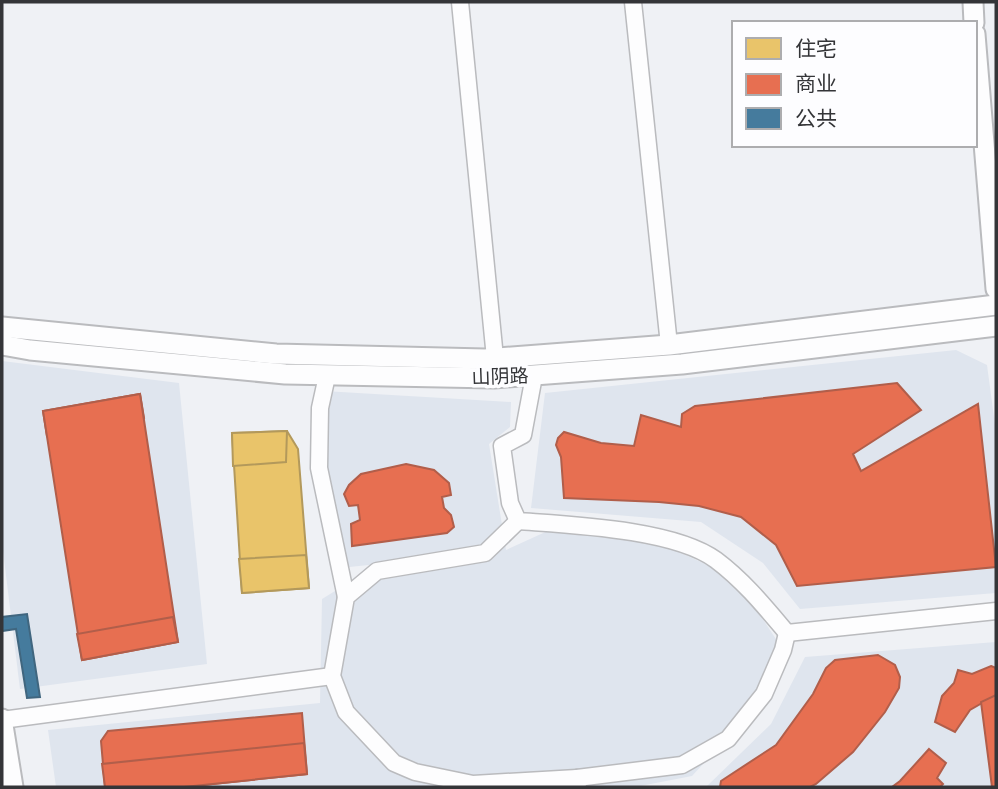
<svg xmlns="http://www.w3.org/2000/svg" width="998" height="789" viewBox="0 0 998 789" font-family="Signika,'Noto Sans SC',sans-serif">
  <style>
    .built { fill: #dfe5ee }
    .homes { fill: #e9c46a; stroke: #b3995b; stroke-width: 2 }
    .shops { fill: #e76f51; stroke: #b15e4a; stroke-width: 2 }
    .public { fill: #457b9d; stroke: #40667f; stroke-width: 2 }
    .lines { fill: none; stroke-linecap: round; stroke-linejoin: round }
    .minor-casing { stroke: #babbbe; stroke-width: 19 }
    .major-casing { stroke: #babbbe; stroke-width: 23 }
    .minor { stroke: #fdfdfe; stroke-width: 16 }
    .major { stroke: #fdfdfe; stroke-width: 19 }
    .labels { text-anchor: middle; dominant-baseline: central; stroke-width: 7; stroke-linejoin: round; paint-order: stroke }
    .street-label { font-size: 19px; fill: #343538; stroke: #fdfdff }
  </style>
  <rect width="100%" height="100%" fill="#eff1f5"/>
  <g class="built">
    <polygon points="956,350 987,365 996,432 996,593 800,609 763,563 701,522 531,508 545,393"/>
    <polygon points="2,361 179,383 207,664 20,689 2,543"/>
    <polygon points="324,391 511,402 510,427 489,444 506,550 563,524 657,542 736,578 783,650 740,724 692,776 635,787 56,787 48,730 320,703 322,599 374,567 444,557 340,568 320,437"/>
    <polygon points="996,642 996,787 706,787 771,724 805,657"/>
  </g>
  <g class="homes">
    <polygon points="287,431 298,449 309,588 242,593 232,433"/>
    <polygon points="287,431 286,462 233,466 232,433"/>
    <polygon points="306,555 309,588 242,593 239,559"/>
  </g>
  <g class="shops">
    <polygon points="897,383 921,410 853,454 861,471 978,404 996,567 797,586 776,545 741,517 699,506 659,502 564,498 561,457 556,445 558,438 564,432 601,443 634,446 641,415 681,427 682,414 695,406"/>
    <polygon points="140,394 144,418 47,436 43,411"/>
    <polygon points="140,394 178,642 82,660 43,411"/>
    <polygon points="406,464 434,470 449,483 451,495 442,497 444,508 451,515 454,527 447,533 352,546 351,524 360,520 358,505 349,506 344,494 349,485 361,474"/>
    <polygon points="173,617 178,642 82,660 77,634"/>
    <polygon points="878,655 895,665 900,677 899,688 885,712 853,752 816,784 810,787 720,787 721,781 776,745 813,694 826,668 835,660"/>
    <polygon points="991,666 996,668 996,695 970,710 955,732 935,722 942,696 954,683 958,670 972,674"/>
    <polygon points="996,695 996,787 992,787 981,702"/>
    <polygon points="302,713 307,774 184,787 105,787 101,741 108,731"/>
    <polygon points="304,743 307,774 184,787 105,787 102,764"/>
    <polygon points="929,749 946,763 937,778 943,784 940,787 892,787 900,781"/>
  </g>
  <polygon class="public" points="27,614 40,697 27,698 16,629 2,631 2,617"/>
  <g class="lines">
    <defs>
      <g id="minor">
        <polyline points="460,2 495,358"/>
        <polyline points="633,2 669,345"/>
        <polyline points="327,376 320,408 319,468 346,597"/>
        <path d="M534 376 523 435 502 446 510 503 518 521C571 525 674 529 716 560 744 581 765 607 787 633"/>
        <polyline points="518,521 485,553 377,571 346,597 332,676 346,712 394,763 415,772 473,784 577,778"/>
        <polyline points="787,633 996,611"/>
        <polyline points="2,720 332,676"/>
        <polyline points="578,787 577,778 682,765 728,739 764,694 783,650 787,633"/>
      </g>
      <g id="major">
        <polyline points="973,2 974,23"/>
        <polyline points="975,34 996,289"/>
        <polyline points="2,327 276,354 485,359 669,345 996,305"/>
        <polyline points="2,345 30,350 285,374 494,378 682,364 996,326"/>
        <polyline points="2,719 13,787"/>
      </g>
    </defs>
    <use href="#minor" class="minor-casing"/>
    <use href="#major" class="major-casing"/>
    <use href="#minor" class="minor"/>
    <use href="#major" class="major"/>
  </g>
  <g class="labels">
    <g class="street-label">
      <text transform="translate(500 377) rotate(-2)">山阴路</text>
    </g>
  </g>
  <rect width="998" height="789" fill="none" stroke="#343538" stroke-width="7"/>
  <rect x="732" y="21" width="245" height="126" fill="#fdfdff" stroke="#adadaf" stroke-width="2"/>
  <rect x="746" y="38" width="35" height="21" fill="#e9c46a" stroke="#adadaf" stroke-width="2"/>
  <text x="795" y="56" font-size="21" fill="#343538">住宅</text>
  <rect x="746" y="74" width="35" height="21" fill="#e76f51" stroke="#adadaf" stroke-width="2"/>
  <text x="795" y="91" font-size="21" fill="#343538">商业</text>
  <rect x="746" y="108" width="35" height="21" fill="#457b9d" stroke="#adadaf" stroke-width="2"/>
  <text x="795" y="126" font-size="21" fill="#343538">公共</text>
</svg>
